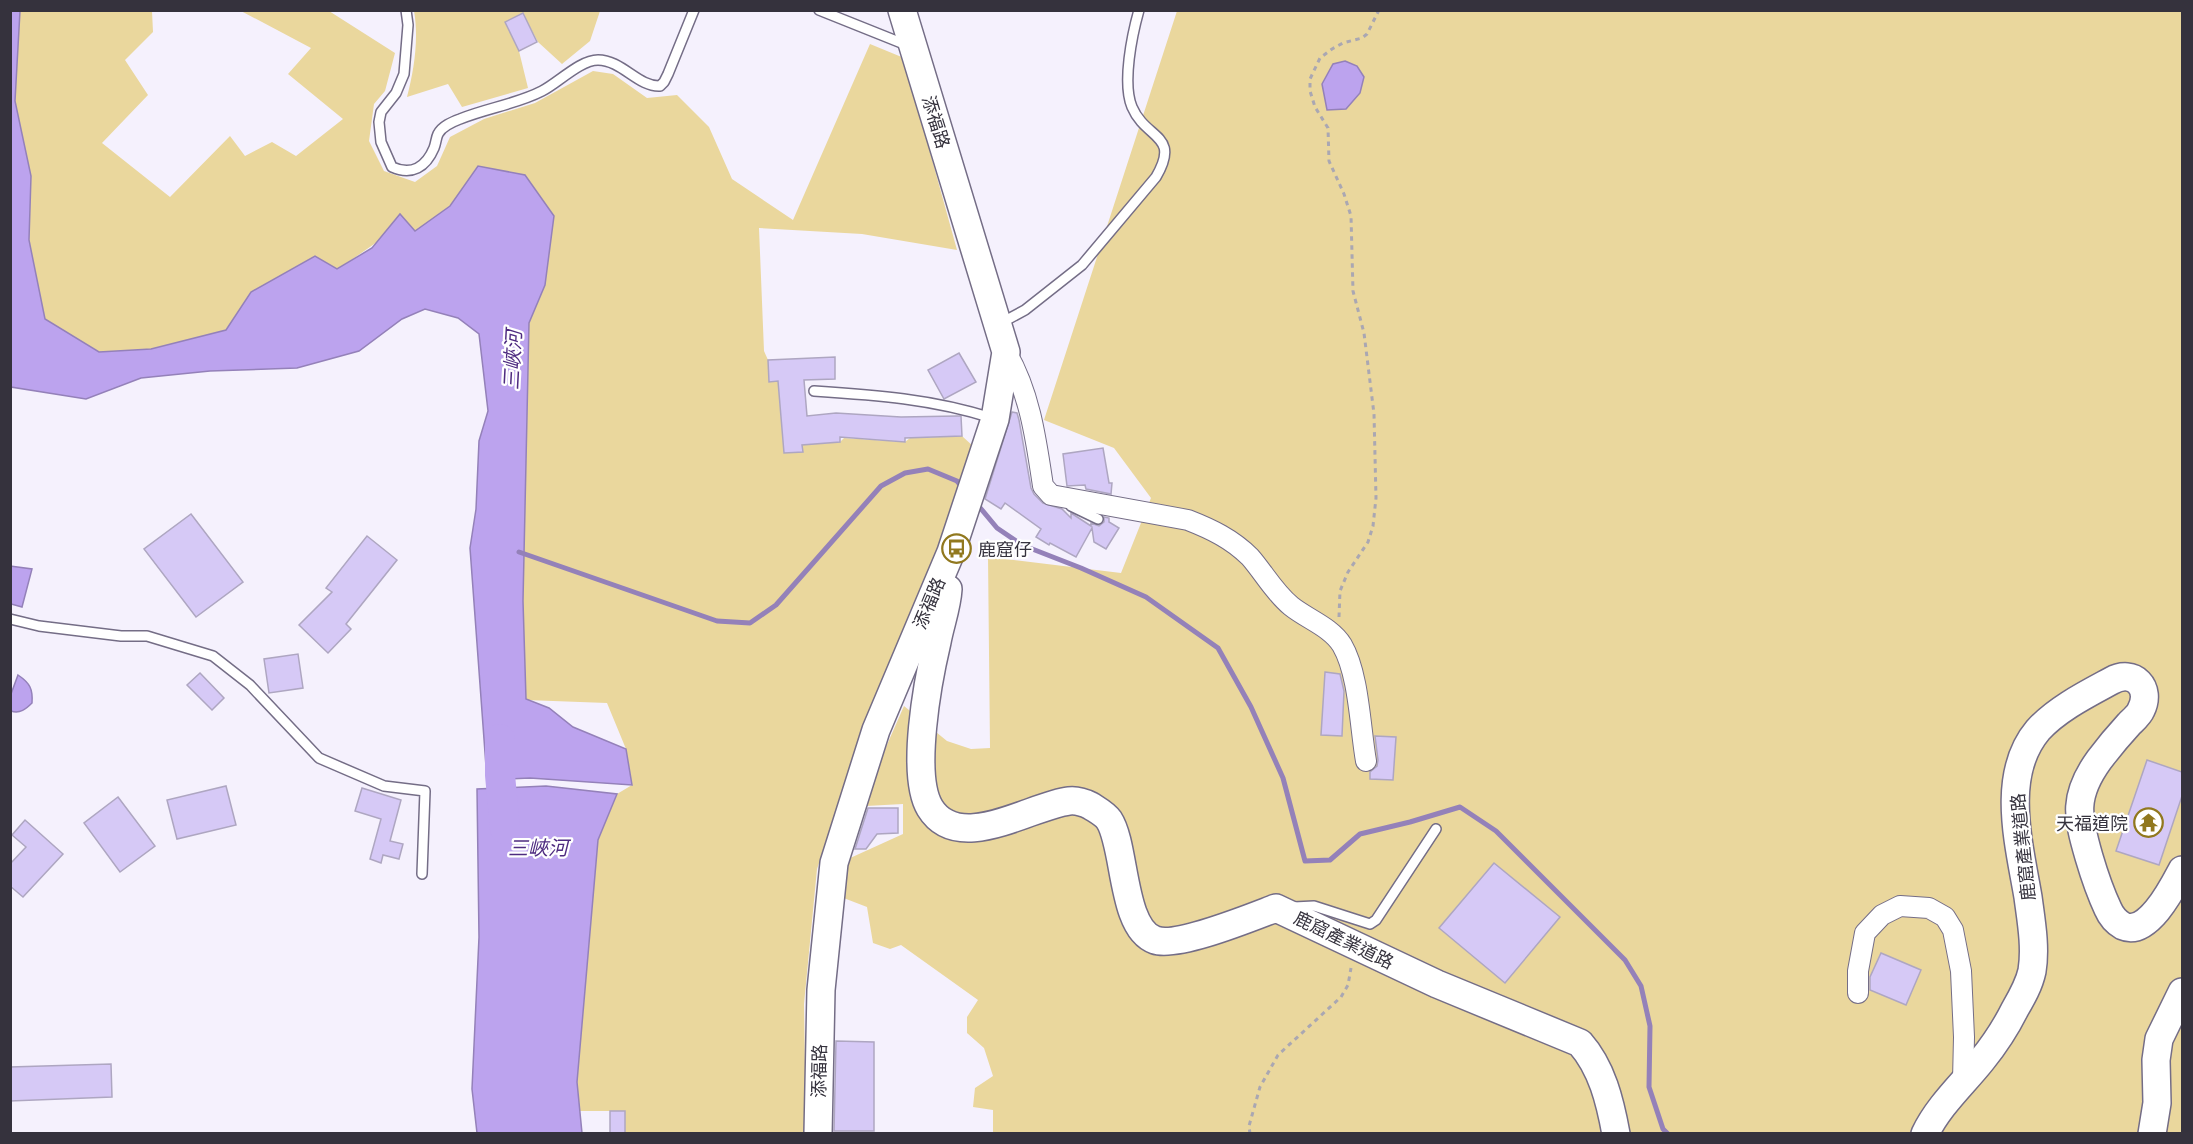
<svg xmlns="http://www.w3.org/2000/svg" width="2193" height="1144" viewBox="0 0 2193 1144" font-family="'Asap Condensed','Noto Sans TC',sans-serif">
  <style>
    .green { fill: #ead79d }
    .water { fill: #bca3ee; stroke: #9481b9; stroke-width: 1.5 }
    .lines { fill: none; stroke-linecap: round; stroke-linejoin: round }
    .stream { stroke: #9481b9; stroke-width: 5 }
    .river { stroke: #bca3ee; stroke-width: 30 }
    .building { fill: #d6c9f6; stroke: #aea6c1; stroke-width: 1.5 }
    .lane-casing { stroke: #746d86; stroke-width: 12 }
    .street-casing { stroke: #746d86; stroke-width: 22 }
    .secondary-casing { stroke: #746d86; stroke-width: 30 }
    .path { stroke: #aaa7b2; stroke-width: 3; stroke-dasharray: 4.5 4.5; stroke-linecap: butt }
    .lane { stroke: #fff; stroke-width: 9 }
    .street { stroke: #fff; stroke-width: 20 }
    .secondary { stroke: #fff; stroke-width: 27 }
    .labels { text-anchor: middle; dominant-baseline: central; stroke-width: 4.5; stroke-linejoin: round; paint-order: stroke }
    .street-label { font-size: 18px; fill: #35323d; stroke: #fff }
    .poi-label { font-size: 18px; fill: #35323d; stroke: #fff; text-anchor: start }
    .water-label { font-size: 20px; font-style: italic; fill: #4e2b80; stroke: #fff }
  </style>
  <rect width="100%" height="100%" fill="#f5f1fd"/>
  <g class="green">
    <polygon points="20,11 152,11 153,32 125,60 148,95 102,143 170,197 230,136 245,156 272,142 296,156 343,119 288,74 311,48 241,11 329,11 395,53 385,91 374,104 369,141 384,171 415,182 437,166 450,137 484,119 535,103 593,71 613,74 647,98 677,95 709,127 732,179 793,220 870,44 904,58 957,250 862,234 759,228 764,351 768,360 769,381 778,381 784,453 803,452 802,445 840,442 844,438 905,442 910,438 962,436 974,447 935,565 863,730 817,869 804,1004 806,1133 625,1133 625,1111 580,1111 577,1082 598,840 617,794 632,785 626,749 607,703 526,700 523,601 529,323 545,285 478,166 450,206 415,232 400,215 377,242 337,270 315,256 251,292 226,330 151,349 99,352 45,319 29,240 31,176 15,101"/>
    <path d="M414 11H600L590 41 562 64 538 42 523 14 505 22 519 51 528 88 462 107 448 84 407 97C414 70 419 39 414 11Z"/>
    <polygon points="1177,11 2182,11 2182,1133 993,1133 993,1110 973,1107 975,1088 993,1076 984,1048 967,1033 967,1017 978,1000 901,945 890,949 873,943 867,907 841,897 848,859 903,834 903,804 866,806 879,763 904,706 947,741 971,749 990,748 988,557 1121,573 1151,498 1114,448 1044,420"/>
  </g>
  <g class="water">
    <polygon points="10,11 20,11 15,101 31,176 29,240 45,319 99,352 151,349 226,330 251,292 315,256 337,269 372,248 400,214 415,231 450,206 478,166 525,175 554,216 545,285 529,323 523,601 526,699 549,708 573,727 626,749 632,785 530,778 487,780 470,548 476,509 479,441 488,411 479,334 458,318 425,309 402,319 359,351 297,368 210,371 141,378 86,399 11,387"/>
    <polygon points="1345,61 1357,66 1364,77 1360,93 1346,109 1327,110 1322,84 1333,64"/>
    <polygon points="10,566 32,569 22,607 11,604"/>
    <path d="M18 675C30 683 33 689 32 703 26 709 20 714 11 711V694Z"/>
    <polygon points="546,786 617,794 598,840 577,1082 582,1133 477,1133 472,1089 479,937 477,789"/>
  </g>
  <g class="lines">
    <g class="stream">
      <polyline points="977,504 997,528 1022,545 1081,568 1146,597 1218,648 1251,707 1283,778 1305,861 1330,860 1360,834 1410,822 1460,807 1496,831 1625,960 1641,986 1650,1026 1649,1087 1663,1129 1668,1134"/>
      <polyline points="519,552 717,621 750,623 776,605 881,486 905,473 928,469 957,481 963,488"/>
    </g>
    <polyline class="river" points="500,739 500,775 505,829"/>
  </g>
  <g class="building">
    <polygon points="523,13 537,42 519,51 505,22"/>
    <polygon points="959,353 976,382 944,399 928,370"/>
    <polygon points="835,357 835,379 804,380 807,416 836,413 901,417 957,416 961,416 962,436 905,438 905,442 840,437 840,442 802,445 803,452 784,453 778,381 769,382 768,360"/>
    <polygon points="1012,412 1017,413 1019,420 1031,488 1034,494 1043,503 1062,509 1071,518 1071,513 1091,526 1091,523 1099,526 1104,522 1104,517 1109,518 1109,522 1119,528 1106,549 1094,542 1092,528 1076,557 1050,543 1049,545 1036,537 1041,529 1005,503 1001,509 985,499"/>
    <polygon points="1103,448 1109,483 1112,483 1111,494 1086,489 1085,485 1067,486 1063,454"/>
    <polygon points="191,514 243,582 196,617 144,549"/>
    <polygon points="367,536 397,560 346,624 351,629 328,653 299,625 332,592 326,588"/>
    <polygon points="298,654 303,688 269,693 264,659"/>
    <polygon points="1325,672 1340,674 1344,691 1342,736 1321,735"/>
    <polygon points="200,673 224,698 212,710 187,685"/>
    <polygon points="1375,736 1396,737 1393,780 1370,779 1370,772 1377,766 1378,760"/>
    <polygon points="2147,760 2182,772 2182,796 2159,865 2116,851"/>
    <polygon points="226,786 236,825 177,839 167,800"/>
    <polygon points="362,788 401,800 390,841 403,844 399,859 383,855 381,863 370,859 381,819 355,811"/>
    <polygon points="118,797 155,846 120,872 84,823"/>
    <polygon points="868,808 898,808 898,833 877,834 866,849 855,849"/>
    <polygon points="25,820 63,854 23,897 10,886 10,864 26,847 12,835"/>
    <polygon points="1494,863 1560,917 1505,983 1439,928"/>
    <polygon points="1881,953 1921,970 1906,1005 1870,990 1870,977"/>
    <polygon points="836,1041 874,1042 874,1131 834,1131"/>
    <polygon points="111,1064 112,1097 10,1101 10,1067"/>
    <rect x="610" y="1111" width="15" height="23"/>
  </g>
  <g class="lines">
    <defs>
      <g id="lane">
        <path d="M406 10 408 25 404 74 396 93 381 112 379 122 381 142 392 167C412 176 426 167 434 148 436 143 436 138 438 134 442 126 452 122 460 119 487 108 517 104 542 91 558 83 580 60 598 60 622 60 638 87 660 86L664 82 668 74 694 10"/>
        <polyline points="819,10 909,46"/>
        <path d="M999 324 1025 310 1082 265 1156 177C1181 134 1146 140 1132 107 1122 83 1132 35 1139 10"/>
        <path d="M814 391C876 395 932 399 992 418"/>
        <polyline points="1071,506 1098,519"/>
        <polyline points="10,619 39,626 121,636 147,636 213,656 250,685 319,758 384,786 425,791 422,874"/>
        <polyline points="1294,907 1314,906 1370,924 1376,920 1436,829"/>
      </g>
      <g id="street">
        <path d="M1006 352C1030 393 1036 439 1043 486L1051 495 1188 520C1211 529 1232 539 1250 557 1264 573 1274 592 1291 606 1307 619 1331 627 1342 645 1359 674 1360 727 1366 761"/>
        <polyline points="1858,993 1858,971 1865,933 1882,915 1900,906 1929,908 1945,917 1953,930 1961,971 1964,1037 1963,1081"/>
      </g>
      <g id="secondary">
        <path d="M948 589C947 607 940 625 937 642 928 680 910 775 930 808 959 855 1032 805 1069 801 1077 800 1085 803 1091 806 1097 810 1105 814 1109 820 1126 846 1121 928 1155 940 1177 948 1252 917 1276 908L1437 984 1580 1043C1602 1068 1610 1101 1616 1134"/>
        <polyline points="818,1134 821,990 834,863 876,730 951,552 995,419 1006,352 902,10"/>
        <path d="M1925 1134C1939 1105 1963 1084 1982 1060 1995 1044 2006 1027 2015 1009 2022 997 2029 985 2032 971 2036 947 2031 920 2028 897 2019 844 2000 775 2038 730 2057 709 2087 694 2111 681 2134 668 2152 688 2141 710 2139 715 2133 720 2129 724 2118 736 2108 748 2099 760 2073 796 2077 816 2089 857 2094 874 2100 892 2108 909 2111 916 2116 922 2123 926 2148 937 2173 887 2182 870"/>
        <polyline points="2152,1134 2157,1103 2156,1060 2159,1039 2182,992"/>
      </g>
    </defs>
    <use href="#lane" class="lane-casing"/>
    <use href="#street" class="street-casing"/>
    <use href="#secondary" class="secondary-casing"/>
    <g class="path">
      <polyline points="1339,617 1340,591 1348,572 1368,542 1373,526 1376,498 1374,414 1364,333 1353,291 1351,216 1344,194 1329,161 1328,128 1315,107 1310,91 1310,79 1320,58 1332,49 1343,43 1362,38 1367,34 1379,10"/>
      <polyline points="1250,1134 1249,1126 1260,1087 1278,1055 1341,997 1348,985 1351,968"/>
    </g>
    <use href="#lane" class="lane"/>
    <use href="#street" class="street"/>
    <use href="#secondary" class="secondary"/>
  </g>
  <defs>
    <symbol id="bus-ring" viewBox="-11 -11 22 22"><circle r="9.5" fill="#fff" stroke="#91781e" stroke-width="1.5"/><path d="M-5-6H5V4H4V6H2V4H-2V6H-4V4H-5ZM-3.5-4V0h7V-4ZM-3.5 1.2v1.5H-2V1.2ZM2 1.2v1.5H3.5V1.2Z" fill="#91781e"/></symbol>
    <symbol id="temple-ring" viewBox="-11 -11 22 22"><circle r="9.5" fill="#fff" stroke="#91781e" stroke-width="1.5"/><path d="M0-6L5-2H3V0L6.5 2.5H4V6H1.5V3h-3V6H-4V2.5H-6.5L-3 0V-2H-5Z" fill="#91781e"/></symbol>
  </defs>
  <g fill-rule="evenodd">
    <use href="#bus-ring" x="940" y="532" width="33" height="33"/>
    <use href="#temple-ring" x="2132" y="806" width="33" height="33"/>
  </g>
  <g class="labels">
    <g class="street-label">
      <text transform="translate(936 122) rotate(73)">添福路</text>
      <text transform="translate(929 603) rotate(-67)">添福路</text>
      <text transform="translate(2023 847) rotate(-96)">鹿窟產業道路</text>
      <text transform="translate(1344 940) rotate(26)">鹿窟產業道路</text>
      <text transform="translate(819 1071) rotate(-89)">添福路</text>
    </g>
    <g class="poi-label">
      <text x="978" y="549">鹿窟仔</text>
      <text x="2128" y="823" text-anchor="end">天福道院</text>
    </g>
    <g class="water-label">
      <text transform="translate(512 360) rotate(-87)">三峽河</text>
      <text x="538" y="847">三峽河</text>
    </g>
  </g>
  <rect width="2193" height="1144" fill="none" stroke="#35323d" stroke-width="24"/>
</svg>
